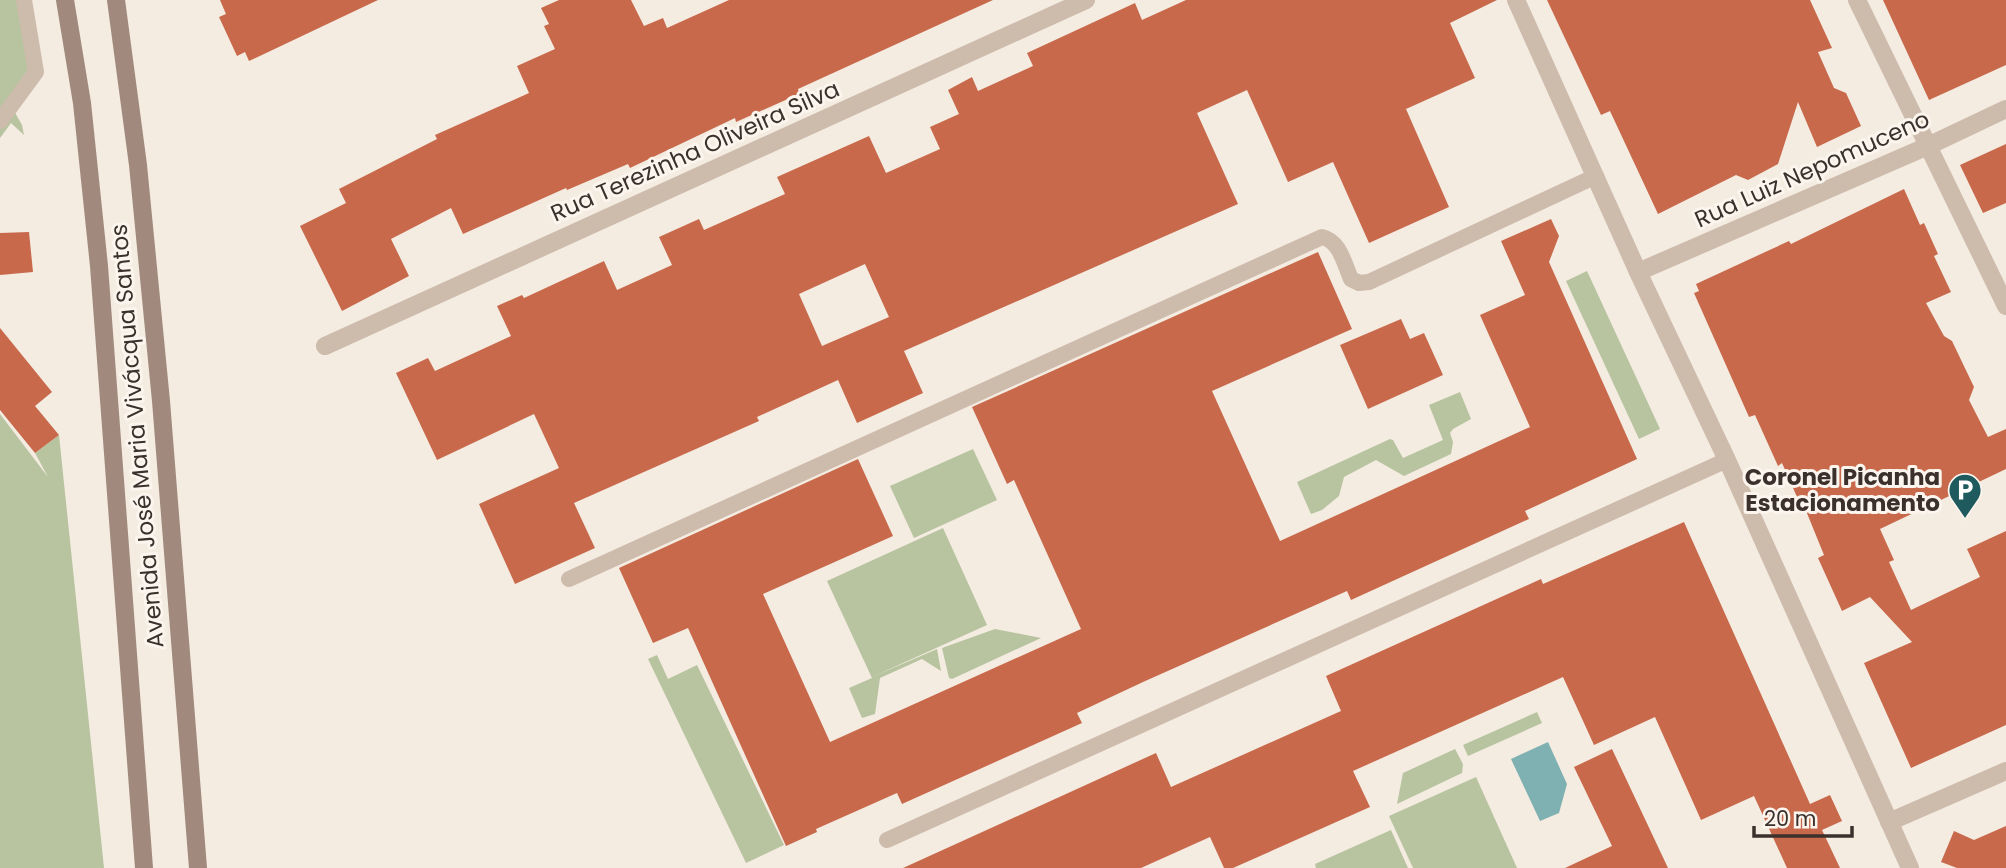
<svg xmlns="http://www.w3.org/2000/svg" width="2006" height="868" viewBox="0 0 2006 868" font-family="Poppins,sans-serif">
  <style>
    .green { fill: #b8c4a0 }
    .water { fill: #7fb0b2 }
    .building { fill: #c8694b; fill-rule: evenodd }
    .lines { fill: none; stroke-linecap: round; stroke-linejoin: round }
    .lane { stroke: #cdbbac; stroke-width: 16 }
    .street { stroke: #cdbbac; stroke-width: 18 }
    .secondary { stroke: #a18a7d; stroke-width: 18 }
    .labels { text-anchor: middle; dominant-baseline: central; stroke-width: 6; stroke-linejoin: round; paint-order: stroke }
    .street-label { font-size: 23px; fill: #3b302b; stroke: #fbf5ee }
    .poi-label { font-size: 23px; font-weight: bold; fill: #3b302b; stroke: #fbf5ee; text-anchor: end }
  </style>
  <rect width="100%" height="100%" fill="#f4ebe1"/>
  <g class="green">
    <polygon points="0,0 24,0 36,72 14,111 22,125 24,135 11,123 0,138"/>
    <polygon points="1587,271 1660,429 1639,439 1566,281"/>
    <polygon points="1460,392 1471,419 1453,429 1450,433 1453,442 1451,454 1404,476 1376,460 1344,477 1339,496 1322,510 1311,514 1297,482 1390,439 1393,440 1403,458 1443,440 1429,405"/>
    <polygon points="0,414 48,477 35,453 59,435 104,868 0,868"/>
    <polygon points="973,449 997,500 914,538 890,486"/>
    <polygon points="943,528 987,625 872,677 937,649 941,671 922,659 880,678 875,714 862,718 849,688 872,678 827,581"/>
    <polygon points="995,629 1041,638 952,679 949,678 942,648"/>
    <polygon points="657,655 668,679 697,665 784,845 746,863 648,659"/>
    <polygon points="1537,712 1542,723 1468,756 1463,745"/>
    <polygon points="1455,749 1463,764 1462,773 1397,804 1403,773"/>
    <polygon points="1476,777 1517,868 1413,868 1389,816"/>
    <polygon points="1391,830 1408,868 1316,868 1315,864"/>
  </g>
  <polygon class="water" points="1548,742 1567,784 1559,813 1540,821 1511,759"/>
  <g class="building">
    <polygon points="220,0 378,0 249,61 245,52 237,56 219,17 226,14"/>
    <polygon points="559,0 631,0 644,26 663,18 667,28 729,0 993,0 798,89 799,94 736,122 735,118 630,168 628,164 567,190 566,188 463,234 451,208 391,239 409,276 342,311 300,226 346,203 339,189 437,139 435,135 529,93 517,66 555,49 544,26 549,24 541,8"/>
    <path d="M1186 0H1497L1450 23 1475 78 1406 109 1449 207 1369 243 1333 162 1288 182 1247 90 1197 113 1238 204 904 351 923 393 857 423 838 380 757 417 759 421 574 503 595 548 515 584 479 504 559 468 534 414 437 460 396 373 428 358 435 371 511 336 497 306 522 295 524 298 604 261 617 290 672 265 659 237 699 219 704 230 785 194 777 177 869 136 886 173 940 149 930 127 959 114 948 90 972 77 978 91 1033 66 1027 53 1135 3 1142 20ZM865 264 889 317 822 346 799 294Z"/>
    <polygon points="1547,0 1810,0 1832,48 1818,52 1834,88 1846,93 1861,126 1817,147 1798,102 1778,164 1748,180 1736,175 1658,214 1610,111 1601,115"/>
    <polygon points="1883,0 2006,0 2006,65 1929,100"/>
    <polygon points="2006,144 2006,203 1983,213 1960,165"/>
    <polygon points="1904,189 1920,225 1924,223 1938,254 1934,256 1951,292 1926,303 1944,336 1952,341 1974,387 1969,400 1988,437 2006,429 2006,469 1880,529 1894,560 1889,562 1911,610 1980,577 1967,549 2006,531 2006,725 1911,768 1864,663 1912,642 1870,597 1842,611 1818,558 1824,555 1800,496 1797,497 1782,463 1778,466 1755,415 1749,417 1694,293 1699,291 1696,284 1789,241 1791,244"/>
    <polygon points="1551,219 1559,236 1549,262 1637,459 1525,511 1529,519 1351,600 1347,591 1143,682 1077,713 1082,723 902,804 897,793 816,829 817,832 786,846 688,628 653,643 619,568 858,459 893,536 763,594 830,742 1081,629 1014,480 1007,484 972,407 1318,252 1352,329 1212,391 1280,541 1530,427 1480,315 1525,295 1501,241"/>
    <polygon points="29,232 33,272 0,275 0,233"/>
    <polygon points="1401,319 1410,339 1424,333 1443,375 1368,409 1340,345"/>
    <polygon points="0,328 52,392 35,406 59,435 35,453 0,410"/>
    <polygon points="1684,522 1810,804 1830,795 1842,821 1822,830 1840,868 1787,868 1754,796 1701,820 1655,717 1594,745 1563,677 1353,771 1370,807 1233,868 1224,868 1210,837 1141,868 903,868 1156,753 1171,787 1341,711 1326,676 1541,579 1543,584"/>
    <polygon points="1612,749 1668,868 1565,868 1612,846 1574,767"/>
    <polygon points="2006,826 2006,868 1957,868 1941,862 1954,831 1974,840"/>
  </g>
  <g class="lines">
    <g class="lane">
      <polyline points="0,121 36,72 24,0"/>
      <path d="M569 579 1322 237C1340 241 1344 263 1351 279L1359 283 1369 282 1596 176"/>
      <polyline points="887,840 1727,460"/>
    </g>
    <g class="street">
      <polyline points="1516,0 1638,272 1727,460 1910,868"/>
      <polyline points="1857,0 2006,306"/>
      <polyline points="1638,272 1928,146 2006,109"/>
      <polyline points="325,346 1086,0"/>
      <polyline points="1889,822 2006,771"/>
    </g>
    <g class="secondary">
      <polyline points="65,0 82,103 99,266 144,868"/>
      <polyline points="116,0 138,165 161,401 198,868"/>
    </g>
  </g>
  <defs>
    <symbol id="parking-pin" viewBox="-11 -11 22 30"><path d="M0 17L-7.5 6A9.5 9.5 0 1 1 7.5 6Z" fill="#1f5a5e" stroke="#fbf5ee"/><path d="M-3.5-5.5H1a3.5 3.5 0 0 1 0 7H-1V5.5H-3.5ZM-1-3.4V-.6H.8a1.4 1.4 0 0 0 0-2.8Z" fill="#fff"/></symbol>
  </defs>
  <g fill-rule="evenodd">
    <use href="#parking-pin" x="1946" y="471" width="38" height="52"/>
  </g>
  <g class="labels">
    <g class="street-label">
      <text transform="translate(695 151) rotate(-24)">Rua Terezinha Oliveira Silva</text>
      <text transform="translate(1812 169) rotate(-24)">Rua Luiz Nepomuceno</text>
      <text transform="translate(137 436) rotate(-95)">Avenida José Maria Vivácqua Santos</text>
    </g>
    <g class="poi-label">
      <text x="1940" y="477">Coronel Picanha<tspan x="1940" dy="26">Estacionamento</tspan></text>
    </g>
  </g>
  <path d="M1754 826v10h98v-10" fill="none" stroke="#3b302b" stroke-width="3.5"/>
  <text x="1764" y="826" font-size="21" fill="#3b302b" stroke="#fbf5ee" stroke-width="5" paint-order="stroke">20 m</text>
</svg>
